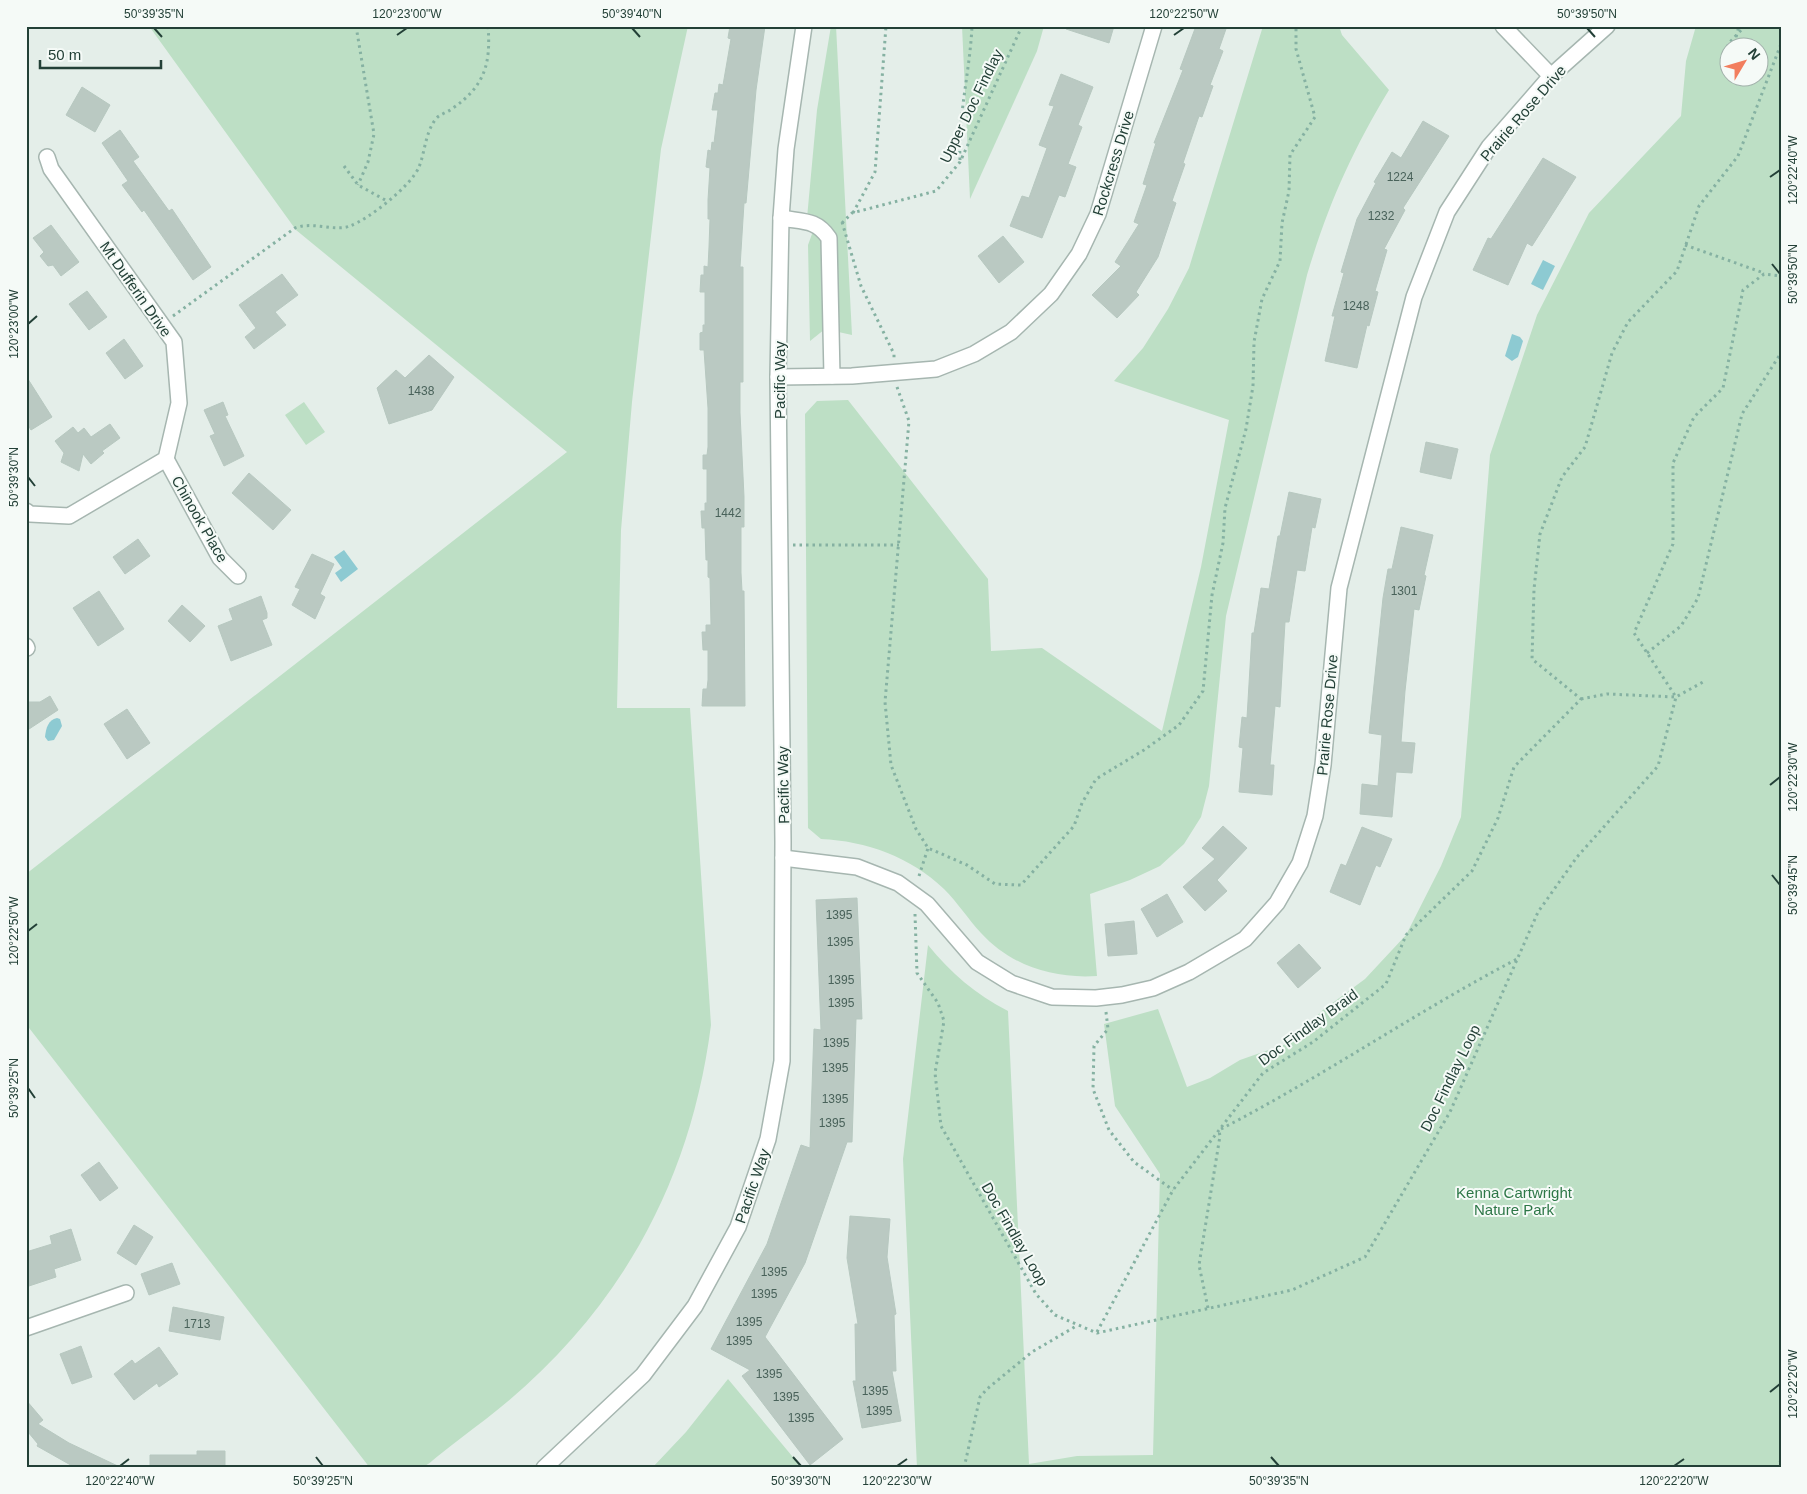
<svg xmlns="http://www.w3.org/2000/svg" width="1807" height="1494" viewBox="0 0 1807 1494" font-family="Helvetica,sans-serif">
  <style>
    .green { fill: #bddfc5; fill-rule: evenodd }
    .water { fill: #8dcad2 }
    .building { fill: #bac9c2; stroke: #b7c8c0 }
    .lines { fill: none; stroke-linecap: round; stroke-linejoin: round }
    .minor-casing { stroke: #a6b6b0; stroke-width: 18 }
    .path { stroke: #85b1a2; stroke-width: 3; stroke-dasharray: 2.5 4; stroke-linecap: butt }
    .minor { stroke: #fff; stroke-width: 15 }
    .ticks { fill: none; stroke: #234037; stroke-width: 2 }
    .labels { text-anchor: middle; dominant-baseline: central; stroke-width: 4; stroke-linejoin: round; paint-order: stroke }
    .number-label { font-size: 12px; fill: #49625a }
    .street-label { font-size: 15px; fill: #234037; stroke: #f5faf7 }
    .park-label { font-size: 15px; fill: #2d7747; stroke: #f5faf7 }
    .neatline { fill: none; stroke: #234037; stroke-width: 2 }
    .ticks-label { font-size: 12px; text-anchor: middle; fill: #234037 }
  </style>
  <rect width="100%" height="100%" fill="#e4eee9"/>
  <g class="green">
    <path d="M149 26H688L661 149 632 402 621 530 617 708H690L711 1025C690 1187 616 1318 486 1419 470 1431 454 1443 438 1456 434 1459 428 1465 423 1467 415 1471 381 1468 370 1468L26 1024V874L567 452 296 230Z"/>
    <polygon points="831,26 836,26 852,335 825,329 810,341 808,245 816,223 807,218 817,110"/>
    <polygon points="962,26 1044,26 1037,51 970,199"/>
    <path d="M1263 26H1339L1342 35 1389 90C1351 153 1328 205 1307 275L1226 616 1209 786 1201 817 1184 844 1160 866 1130 880 1090 894 1097 976C1054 979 1011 966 981 933 968 919 958 903 944 889 911 857 866 841 821 839L808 828 805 414 817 401 848 400 988 579 991 651 1042 648 1162 731 1201 567 1229 420 1114 381 1143 348 1168 309 1189 268Z"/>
    <path d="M1696 26H1781V1468H917L903 1159 928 945C951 973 975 994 1008 1011L1029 1464 1077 1456 1153 1455 1160 1174 1115 1106 1104 1024 1158 1009 1187 1087 1210 1078 1240 1060 1286 1044 1323 1010 1365 979 1406 935 1441 866 1461 817 1490 455 1537 315 1589 213 1681 116 1686 61ZM1730 48H1760V78H1730Z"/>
    <polygon points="304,402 325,432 306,445 285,415"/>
    <polygon points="728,1379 802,1468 652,1468 686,1432"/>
  </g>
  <g class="water">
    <polygon points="1543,260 1555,266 1543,290 1531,284"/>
    <polygon points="1512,334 1520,337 1523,341 1518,357 1512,361 1505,356"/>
    <polygon points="344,550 358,569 341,582 335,573 342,568 334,557"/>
    <path d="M57 718 60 719 62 726 54 740 48 741 45 737C46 728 48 720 57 718Z"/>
  </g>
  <g class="building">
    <polygon points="730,26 765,26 756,90 746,203 744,203 740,267 743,267 743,382 740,382 740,413 744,497 744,527 741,527 741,573 742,591 744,591 745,706 702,706 703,689 707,689 708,680 708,650 703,650 702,632 706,632 706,625 711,625 710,578 708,577 708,560 706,560 705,528 702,528 701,511 705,511 705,503 707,503 707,469 703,469 703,455 707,455 708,447 708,408 704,350 700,350 700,333 703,332 703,325 705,325 705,292 700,292 701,275 704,275 704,266 708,267 709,247 710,219 708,219 708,200 710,168 706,167 708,150 711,151 712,142 714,143 718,110 712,110 715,93 718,93 719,84 723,85 731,39 728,38"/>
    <polygon points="1067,26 1114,26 1109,43 1066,29"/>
    <polygon points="1196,26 1227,26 1219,49 1223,51 1210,85 1213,86 1202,117 1199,116 1183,163 1185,164 1172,201 1176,203 1158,257 1136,292 1139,295 1117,318 1092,295 1121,266 1115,262 1139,224 1134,222 1147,185 1143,184 1156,143 1154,143 1183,70 1180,69"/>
    <polygon points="1061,74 1093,87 1078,125 1082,127 1068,164 1076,167 1065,197 1059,195 1042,238 1010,226 1022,196 1029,198 1047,148 1039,145 1054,106 1049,105"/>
    <polygon points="82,87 110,105 95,132 66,115"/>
    <polygon points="1423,121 1449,136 1403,208 1405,210 1384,249 1387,250 1375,291 1378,292 1369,326 1367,325 1357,368 1325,361 1335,316 1332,316 1344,273 1341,272 1357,219 1376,183 1374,182 1392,152 1401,158"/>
    <polygon points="120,130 139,157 133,161 169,211 172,209 211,267 193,280 144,210 142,212 122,185 128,181 102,143"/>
    <polygon points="1543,158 1576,177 1532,246 1527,243 1508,285 1473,270 1488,238 1491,239"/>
    <polygon points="51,225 79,262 61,276 53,265 48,266 40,256 44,252 33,238"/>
    <polygon points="1003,236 1024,262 999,283 978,256"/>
    <polygon points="282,274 298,295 275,312 286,325 254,349 245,337 256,328 239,305"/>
    <polygon points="87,291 107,317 89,330 69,304"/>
    <polygon points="124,339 143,366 125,379 106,353"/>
    <polygon points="429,355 454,377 432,410 389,424 377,388 396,370 405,378"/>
    <polygon points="26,376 52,417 31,430 26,422"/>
    <polygon points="223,402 228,415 225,416 244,456 224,466 210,436 215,434 204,410"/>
    <polygon points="110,424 120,438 102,451 104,453 91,464 83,454 79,471 61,462 64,453 55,441 73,427 78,433 84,428 91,437"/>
    <polygon points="1426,442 1458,449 1451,479 1420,472"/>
    <polygon points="249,473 291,510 273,530 232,493"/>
    <polygon points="1289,492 1321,499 1315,528 1312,527 1305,571 1297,570 1289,622 1285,622 1280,707 1275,706 1270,765 1274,765 1272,795 1239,792 1243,748 1239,747 1242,717 1247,718 1252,633 1254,633 1261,588 1269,589 1278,536 1280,536"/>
    <polygon points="1401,527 1433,535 1424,575 1426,576 1419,610 1414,609 1405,691 1401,742 1415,743 1412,773 1396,772 1392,817 1360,814 1362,784 1378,786 1382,735 1369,733 1383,598 1388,569 1392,569"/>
    <polygon points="138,539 150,556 125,574 113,557"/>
    <polygon points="312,554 334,564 320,594 325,597 315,619 292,605 300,589 295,587"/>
    <polygon points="99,591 124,629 98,646 73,608"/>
    <polygon points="261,596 267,613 267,618 262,620 272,645 231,661 218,626 233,620 229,609"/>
    <polygon points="182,605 205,626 190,642 168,621"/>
    <polygon points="50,696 58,710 26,731 26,702 40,702"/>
    <polygon points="127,709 150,743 127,759 104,724"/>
    <polygon points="1223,826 1247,848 1217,880 1227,891 1205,911 1183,887 1215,859 1202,848"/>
    <polygon points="1362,827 1392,839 1380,867 1376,865 1360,905 1330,892 1341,864 1346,866"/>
    <polygon points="1167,894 1183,922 1157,937 1141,909"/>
    <polygon points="857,898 862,1019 856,1019 852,1142 847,1142 805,1263 765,1337 843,1439 810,1465 742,1376 750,1370 711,1349 767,1244 801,1145 810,1148 814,1029 821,1030 816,900"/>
    <polygon points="1134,921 1137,954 1108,956 1105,924"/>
    <polygon points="1299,944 1321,968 1298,988 1277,963"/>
    <polygon points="99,1162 118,1188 100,1201 81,1175"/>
    <polygon points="850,1216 890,1219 887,1257 896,1314 894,1315 896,1371 892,1371 901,1421 862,1428 853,1381 856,1381 855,1324 858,1324 847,1258"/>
    <polygon points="134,1225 153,1237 136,1265 117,1253"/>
    <polygon points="71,1229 81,1260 54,1269 56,1277 26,1287 26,1252 52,1244 50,1236"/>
    <polygon points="172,1263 180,1284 149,1295 141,1274"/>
    <polygon points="173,1307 224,1317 220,1340 169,1331"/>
    <polygon points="81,1346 92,1377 72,1384 60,1354"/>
    <polygon points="159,1347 178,1374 159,1387 157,1383 134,1400 114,1374 132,1360 135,1364"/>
    <polygon points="26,1400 43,1420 38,1424 69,1443 122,1468 76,1468 37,1446 38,1444 28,1432 26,1433"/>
    <polygon points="197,1451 225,1451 225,1468 150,1468 150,1455 197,1455"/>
  </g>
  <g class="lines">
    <defs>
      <g id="minor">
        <polyline points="1503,26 1551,76"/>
        <path d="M781 218C803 222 816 219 829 238L832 376"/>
        <polyline points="778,377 852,376 936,369 974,354 1011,332 1051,294 1079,254 1098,214 1154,26"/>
        <polyline points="166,459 220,558 238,576"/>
        <polyline points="26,511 30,514 69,516 166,459 179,403 174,342 51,169 47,157"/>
        <polyline points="26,646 27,648"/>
        <polyline points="783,858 857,867 898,883 927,904 977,962 1011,983 1052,997 1096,998 1122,995 1153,988 1189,972 1245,939 1277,903 1300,863 1315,816 1323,765 1339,588 1414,297 1447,212 1489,147 1551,76 1607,26"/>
        <polyline points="26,1328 126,1293"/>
        <polyline points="544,1468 643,1375 695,1306 738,1227 768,1139 782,1061 783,842 778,377 781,218 786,149 804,26"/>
      </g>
    </defs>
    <use href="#minor" class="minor-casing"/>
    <g class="path">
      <polyline points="356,26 374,134 368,162 358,185"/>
      <polyline points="1736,37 1739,26"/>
      <polyline points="1722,59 1729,43 1745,26"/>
      <path d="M960 160C958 115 970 71 972 26"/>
      <polyline points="344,166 358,185 387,201"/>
      <polyline points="853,213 875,172 886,26"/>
      <polyline points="842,222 861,286 894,354 894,359"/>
      <polyline points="842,223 852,213 936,191 960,162 1022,26"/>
      <polyline points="1685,245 1764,273"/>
      <path d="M173 316 295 228C312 221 335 232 350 226 369 219 411 186 419 167 425 152 425 134 435 120 439 114 447 113 453 108 485 86 491 63 488 26"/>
      <polyline points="897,387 909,421 885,702 891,765 916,829 928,848 967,865 995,884 1021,885 1074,826 1082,803 1096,779 1144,750 1179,725 1203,691 1212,595 1223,543 1225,508 1246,429 1253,386 1254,342 1262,299 1280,261 1282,223 1289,191 1290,155 1315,117 1296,49 1296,26"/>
      <polyline points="793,545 899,545"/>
      <polyline points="1647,653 1681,626 1698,598 1742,414 1781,353"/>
      <polyline points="1581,699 1607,694 1676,697 1703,682"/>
      <polyline points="919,876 928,848"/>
      <polyline points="915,914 917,973 938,1003 944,1021 935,1073 941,1126 1036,1294 1055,1315 1097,1333 1292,1290 1365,1257 1450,1112 1538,912 1577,857 1658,766 1676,697 1634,633 1673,544 1673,463 1694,417 1723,388 1743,290 1764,274 1781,276"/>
      <polyline points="1106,1012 1108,1029 1094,1046 1093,1089 1109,1130 1134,1162 1173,1190"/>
      <path d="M1221 1129C1322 1077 1416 1012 1517 959"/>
      <polyline points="1208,1308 1199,1265 1220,1136 1219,1131"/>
      <polyline points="1097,1332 1173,1190 1263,1073 1313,1042 1386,984 1406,935 1472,871 1498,818 1514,767 1581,699 1532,659 1534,589 1540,534 1562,477 1585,447 1612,353 1628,322 1677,271 1699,206 1738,156 1781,44"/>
      <polyline points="964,1468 980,1397 987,1389 1032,1352 1078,1325"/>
      <polyline points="1776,1468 1781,1461"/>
    </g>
    <use href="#minor" class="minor"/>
  </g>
  <path class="ticks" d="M154 28 162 37M632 28 640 37M1587 28 1595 37M397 35 407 28M1174 35 1184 28M1770 177 1780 170M1772 264 1780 274M28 324 37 316M28 477 35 486M1770 785 1780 777M1772 875 1780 885M28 931 37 924M28 1088 35 1098M1770 1392 1780 1384M316 1457 323 1466M793 1457 801 1466M1271 1457 1279 1466M120 1466 129 1459M897 1466 907 1459M1674 1466 1684 1459"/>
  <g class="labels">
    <g class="number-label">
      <text x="1400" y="177">1224</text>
      <text x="1381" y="216">1232</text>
      <text x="1356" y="306">1248</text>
      <text x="421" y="391">1438</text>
      <text x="728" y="513">1442</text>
      <text x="1404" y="591">1301</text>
      <text x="839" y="915">1395</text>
      <text x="840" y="942">1395</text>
      <text x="841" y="980">1395</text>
      <text x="841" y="1003">1395</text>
      <text x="836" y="1043">1395</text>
      <text x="835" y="1068">1395</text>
      <text x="835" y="1099">1395</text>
      <text x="832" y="1123">1395</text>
      <text x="774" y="1272">1395</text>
      <text x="764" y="1294">1395</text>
      <text x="749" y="1322">1395</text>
      <text x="197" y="1324">1713</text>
      <text x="739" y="1341">1395</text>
      <text x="769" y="1374">1395</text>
      <text x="875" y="1391">1395</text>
      <text x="786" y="1397">1395</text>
      <text x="879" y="1411">1395</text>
      <text x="801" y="1418">1395</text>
    </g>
    <g class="street-label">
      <text transform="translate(971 106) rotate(-64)">Upper Doc Findlay</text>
      <text transform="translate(1523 113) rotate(-49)">Prairie Rose Drive</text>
      <text transform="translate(1113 163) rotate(-73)">Rockcress Drive</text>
      <text transform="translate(136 289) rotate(55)">Mt Dufferin Drive</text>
      <text transform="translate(779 380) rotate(-90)">Pacific Way</text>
      <text transform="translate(200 519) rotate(60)">Chinook Place</text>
      <text transform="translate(1327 715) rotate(-85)">Prairie Rose Drive</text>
      <text transform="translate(783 785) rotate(-91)">Pacific Way</text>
      <text transform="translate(1308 1027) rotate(-36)">Doc Findlay Braid</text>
      <text transform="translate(1450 1078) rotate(-64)">Doc Findlay Loop</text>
      <text transform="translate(752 1186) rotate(-71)">Pacific Way</text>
      <text transform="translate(1015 1234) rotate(60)">Doc Findlay Loop</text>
    </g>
    <g class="park-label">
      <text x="1514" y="1192">Kenna Cartwright<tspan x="1514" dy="17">Nature Park</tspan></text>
    </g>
  </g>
  <rect width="1807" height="1494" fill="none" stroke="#f5faf7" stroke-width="55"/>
  <g transform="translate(1744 62) rotate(52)"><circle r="24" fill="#f5faf7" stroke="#a1b0aa"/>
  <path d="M0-4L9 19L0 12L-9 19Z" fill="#f27e5e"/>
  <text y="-8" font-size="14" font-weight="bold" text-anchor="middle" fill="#234037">N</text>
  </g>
  <path d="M40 60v8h121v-8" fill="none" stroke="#234037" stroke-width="2.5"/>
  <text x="48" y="60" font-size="15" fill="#234037" stroke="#f5faf7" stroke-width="4" paint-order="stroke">50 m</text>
  <rect x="28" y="28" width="1752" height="1438" class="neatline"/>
  <g class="ticks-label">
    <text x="154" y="18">50°39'35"N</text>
    <text x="407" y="18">120°23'00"W</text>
    <text x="632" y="18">50°39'40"N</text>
    <text x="1184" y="18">120°22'50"W</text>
    <text x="1587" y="18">50°39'50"N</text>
    <text transform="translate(1793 170) rotate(-90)" y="4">120°22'40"W</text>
    <text transform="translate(1793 274) rotate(-90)" y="4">50°39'50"N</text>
    <text transform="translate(14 324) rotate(-90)" y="4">120°23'00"W</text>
    <text transform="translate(14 477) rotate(-90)" y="4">50°39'30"N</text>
    <text transform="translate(1793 777) rotate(-90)" y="4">120°22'30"W</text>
    <text transform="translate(1793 885) rotate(-90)" y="4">50°39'45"N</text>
    <text transform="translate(14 931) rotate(-90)" y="4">120°22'50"W</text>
    <text transform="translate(14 1088) rotate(-90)" y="4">50°39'25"N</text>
    <text transform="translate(1793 1384) rotate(-90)" y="4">120°22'20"W</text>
    <text x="120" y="1485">120°22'40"W</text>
    <text x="323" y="1485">50°39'25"N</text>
    <text x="801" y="1485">50°39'30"N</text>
    <text x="897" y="1485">120°22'30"W</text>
    <text x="1279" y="1485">50°39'35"N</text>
    <text x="1674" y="1485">120°22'20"W</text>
  </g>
</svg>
